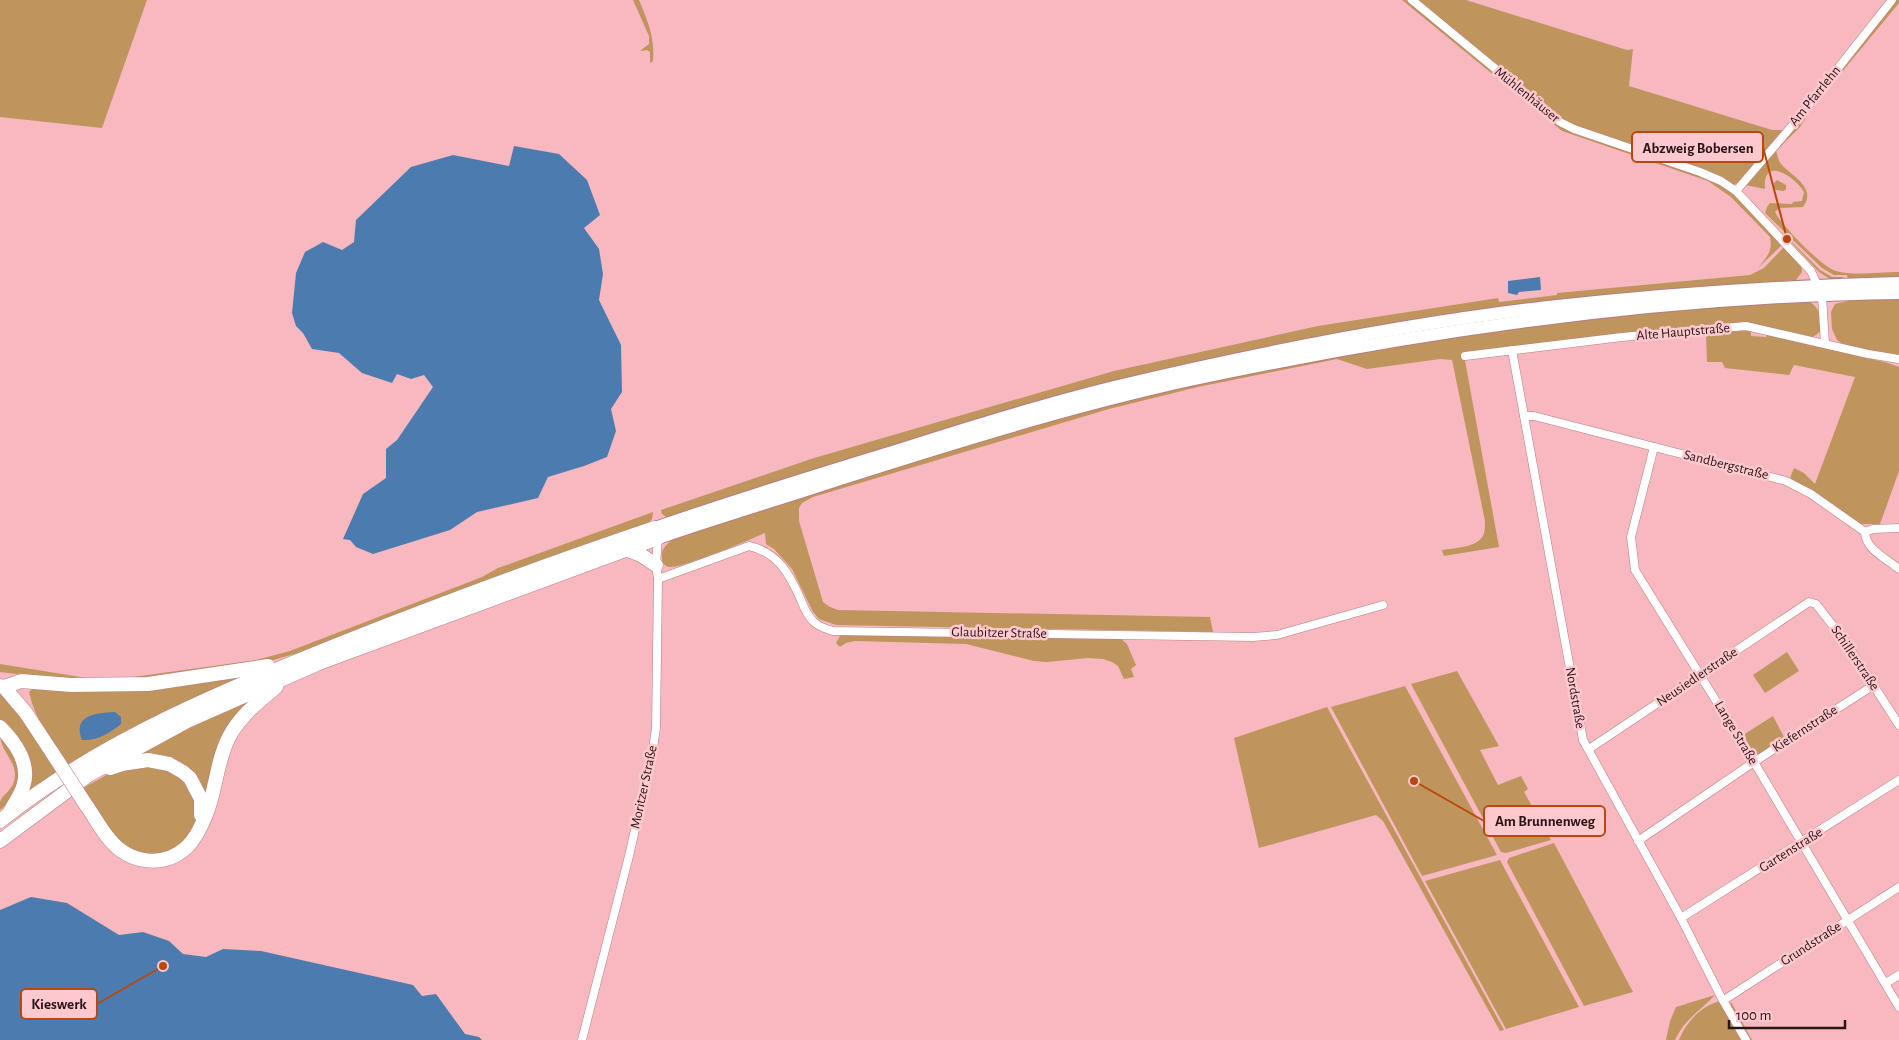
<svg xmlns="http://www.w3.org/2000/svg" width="1899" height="1040" viewBox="0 0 1899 1040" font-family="'Alegreya Sans',sans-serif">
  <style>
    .green { fill: #c0945d }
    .water { fill: #4c7caf }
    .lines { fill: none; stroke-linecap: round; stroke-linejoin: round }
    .minor-casing { stroke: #b87c83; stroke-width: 9 }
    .primary-casing { stroke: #b87c83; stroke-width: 14 }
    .trunk-casing { stroke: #b87c83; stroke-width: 15 }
    .minor { stroke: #fff; stroke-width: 8 }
    .primary { stroke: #fff; stroke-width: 12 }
    .trunk { stroke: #fff; stroke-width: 14 }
    .trunk-bridge-casing { stroke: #b87c83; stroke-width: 15; stroke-linecap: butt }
    .trunk-bridge { stroke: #fff; stroke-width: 14 }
    .labels { text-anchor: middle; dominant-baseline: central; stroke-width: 5; stroke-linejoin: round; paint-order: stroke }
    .street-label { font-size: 14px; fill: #2a1417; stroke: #fdc9ce }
    .leader { fill: none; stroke: #b8480f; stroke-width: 2 }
    .callout-dot { fill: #b8480f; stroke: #fdc9ce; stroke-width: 2 }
    .callout { fill: #fdc9ce; stroke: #b8480f; stroke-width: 2 }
    .callout-label { font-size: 15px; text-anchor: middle; font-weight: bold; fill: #2a1417 }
  </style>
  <rect width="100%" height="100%" fill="#f8b8bf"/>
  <g class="green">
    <polygon points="0,0 147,0 102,128 0,117"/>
    <path d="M633 0H639C648 22 655 37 653 61L650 63V52L647 50 640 51 649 44V36Z"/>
    <path d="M1402 0H1406L1559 125 1573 132 1709 179C1738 193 1760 221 1783 244L1758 268C1767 257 1773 251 1770 237L1731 197 1708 181 1562 131Z"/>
    <polygon points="1417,0 1466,0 1627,50 1633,49 1629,86 1772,130 1783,130 1739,182 1733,185 1709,171 1581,128 1561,118"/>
    <path d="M1896 0H1899V3L1812 108 1800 127 1776 151C1778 156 1778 161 1782 165 1793 177 1817 188 1803 207L1779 208 1775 212C1781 225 1823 268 1836 271 1852 276 1882 272 1899 272V278L1848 279 1847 275H1834L1822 268 1765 213 1767 207 1770 203 1792 204 1793 202 1802 201 1804 192C1795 176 1762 155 1765 189L1745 185 1791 130 1801 123 1808 109Z"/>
    <polygon points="1777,180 1786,185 1786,189 1784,191 1776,190 1774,188 1774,183"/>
    <polygon points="1780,230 1820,270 1832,277 1843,277 1843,279 1830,279 1819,272"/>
    <polygon points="1785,246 1801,263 1802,272 1796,280 1680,289 936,432 668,518 662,514 661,510 814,458 1114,371 1318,326 1498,298 1499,302 1557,295 1557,293 1750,275 1764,268"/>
    <polygon points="1899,298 1899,355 1867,351 1841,343 1837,340 1832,329 1831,312 1835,304 1848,301 1849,299"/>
    <path d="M1807 301C1821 306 1820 318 1821 331L1813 337 1755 324 1730 323 1502 347 1464 355 1499 547 1444 556 1442 550C1453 548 1476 548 1483 536 1485 532 1485 526 1485 521L1452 360 1440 359 1367 369 1337 359 1198 387 1109 409 813 497 802 503 799 508V521L823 602 830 607 838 610 1210 617 1213 632 836 625 819 619 813 612 792 569 774 549 766 544 765 533C749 540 683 568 669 567 664 566 662 562 662 558 660 550 667 544 673 539 753 513 832 488 912 462 951 450 990 436 1029 425 1283 355 1545 315 1807 301Z"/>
    <polygon points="1738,331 1751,331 1751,336 1766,337 1767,334 1888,363 1899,367 1899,471 1880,524 1861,524 1812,491 1790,478 1794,468 1804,473 1815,484 1855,377 1794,365 1789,375 1725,368 1722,362 1707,362 1706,334"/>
    <polygon points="653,512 652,519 647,526 328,644 270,661 162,679 59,679 0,672 0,664 87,678 126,678 256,660 290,651 482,577 498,568"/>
    <polygon points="841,634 1120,638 1127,644 1136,665 1131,669 1134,677 1124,679 1118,666 1112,662 1103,659 1088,658 1047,662 1034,661 966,644 855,641 846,643 840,647 836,643"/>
    <polygon points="1787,652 1799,671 1765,693 1753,675"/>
    <polygon points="1457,671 1499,746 1480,750 1498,785 1521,776 1528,789 1524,792 1551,840 1506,853 1501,852 1411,684"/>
    <path d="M247 676 68 767C52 743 35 720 29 692L36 685Z"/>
    <polygon points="1405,686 1497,855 1422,876 1331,707"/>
    <polygon points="0,694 20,715 58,773 22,799 21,746 0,720"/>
    <polygon points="260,695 246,706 206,807 193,777 135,757 184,727"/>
    <polygon points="1327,707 1504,1030 1500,1031 1383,821 1376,815 1259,848 1234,738"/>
    <polygon points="1773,716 1784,737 1759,754 1754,753 1743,735"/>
    <path d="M0 733 15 752 21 770 13 799 0 810C0 807 0 804 0 802 4 792 15 790 15 774 14 758 0 751 0 733Z"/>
    <polygon points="150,763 177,772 197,797 198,819 186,841 166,854 139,854 124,845 105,824 83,788 112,772"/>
    <polygon points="1554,843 1633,992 1584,1006 1507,862 1509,858"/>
    <polygon points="1500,860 1579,1007 1506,1029 1425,881"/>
    <path d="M1715 995C1701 1010 1684 1020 1675 1040H1666L1670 1021 1676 1007Z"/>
    <path d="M1720 1001 1744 1040H1679C1686 1022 1701 1006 1720 1001Z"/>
    <polygon points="1731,1002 1752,1040 1749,1040 1730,1007"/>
  </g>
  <g class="water">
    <polygon points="514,146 559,154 587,180 600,215 584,228 599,249 603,274 599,300 621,345 622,392 611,409 616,431 607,457 584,466 548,477 538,498 477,512 450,530 373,554 356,547 350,540 343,539 363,494 386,478 386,449 397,440 433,387 424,375 411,379 397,374 392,383 362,373 339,353 312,349 303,333 296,326 292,313 296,273 305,252 323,242 342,250 354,242 356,220 411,167 453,155 509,166"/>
    <polygon points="1540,277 1541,290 1519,292 1517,295 1508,293 1508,281"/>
    <path d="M115 712 121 717V724C110 733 97 741 82 740 72 714 97 713 115 712Z"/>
    <polygon points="31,897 67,903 119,935 143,932 169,941 183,954 206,957 223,949 261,951 413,985 422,996 436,994 465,1034 479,1037 482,1040 0,1040 0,910"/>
  </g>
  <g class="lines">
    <defs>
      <g id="minor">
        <polyline points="1412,0 1560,122 1574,129 1700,172 1721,181 1736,191 1811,271 1822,296 1825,344"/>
        <polyline points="1736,191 1797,120 1892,0"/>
        <polyline points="1512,350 1583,740 1681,918 1721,997 1746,1040"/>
        <polyline points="1465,356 1622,337 1746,326 1868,354 1899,359"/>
        <path d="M1524 416H1534L1786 481 1811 494 1865 532C1865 549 1887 559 1899 569"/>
        <polyline points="1654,447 1631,537 1635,570 1754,762 1899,1007"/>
        <polyline points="1865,532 1873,529 1899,528"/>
        <path d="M658 579 749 546C778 552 790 575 801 600 804 608 808 617 815 623 820 627 826 629 833 631L1253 637 1277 635 1383 605"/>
        <polyline points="1589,749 1809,602 1816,604 1847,644 1899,725"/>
        <polyline points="1638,841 1754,762 1874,685"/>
        <polyline points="1681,918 1899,780"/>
        <polyline points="1886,983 1899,975"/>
        <polyline points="1724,1000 1899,887"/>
        <polyline points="582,1040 629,856 652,755 656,728 658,579 656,565 658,536"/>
      </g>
      <g id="primary">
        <path d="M655 528C736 500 817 475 899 450 970 427 1041 405 1114 387 1257 353 1402 324 1548 307 1665 294 1782 286 1899 283"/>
        <path d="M658 538C718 517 780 499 840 479 956 442 1072 406 1190 380 1423 330 1661 296 1899 293"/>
      </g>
      <g id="trunk">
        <polyline points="625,549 641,555 656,565"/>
        <polyline points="0,686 4,687 26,713 53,754"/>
        <polyline points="4,687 21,681 71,685 148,684 268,666"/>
        <path d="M0 727C15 742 31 764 23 787 20 796 14 804 10 812"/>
        <polyline points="110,768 122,764 148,760 169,764 183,772 190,778 201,799 201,815"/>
        <path d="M86 805C94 816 101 830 110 840 130 864 164 868 187 847 195 839 201 827 205 817 216 792 216 762 229 737 240 716 258 702 276 687"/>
        <path d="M0 821C103 739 225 690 347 641 449 601 551 563 655 528"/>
        <polyline points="0,841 90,774 187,721 319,663 658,538"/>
      </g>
    </defs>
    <use href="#minor" class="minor-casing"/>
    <use href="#primary" class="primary-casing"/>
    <use href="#trunk" class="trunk-casing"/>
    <use href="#minor" class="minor"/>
    <use href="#primary" class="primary"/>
    <use href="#trunk" class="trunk"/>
    <defs>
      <polyline id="trunk-bridge" points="53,754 86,805"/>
    </defs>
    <use href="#trunk-bridge" class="trunk-bridge-casing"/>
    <use href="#trunk-bridge" class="trunk-bridge"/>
  </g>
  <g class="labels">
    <g class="street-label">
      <text transform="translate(1527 95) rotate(39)">Mühlenhäuser</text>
      <text transform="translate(1815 96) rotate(-51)">Am Pfarrlehn</text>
      <text transform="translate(1683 332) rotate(-5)">Alte Hauptstraße</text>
      <text transform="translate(1726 465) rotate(14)">Sandbergstraße</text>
      <text transform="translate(999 633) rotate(1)">Glaubitzer Straße</text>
      <text transform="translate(1855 658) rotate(56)">Schillerstraße</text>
      <text transform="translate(1697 677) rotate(-34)">Neusiedlerstraße</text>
      <text transform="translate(1575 698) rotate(80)">Nordstraße</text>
      <text transform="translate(1805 729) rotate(-33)">Kiefernstraße</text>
      <text transform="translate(1736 733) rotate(59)">Lange Straße</text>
      <text transform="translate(644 787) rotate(-78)">Moritzer Straße</text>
      <text transform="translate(1791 850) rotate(-32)">Gartenstraße</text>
      <text transform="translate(1811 944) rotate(-33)">Grundstraße</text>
    </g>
  </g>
  <path class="leader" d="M1787 239L1763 147M1414 781L1484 821M163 966L97 1004"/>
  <g class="callout-dot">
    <circle cx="1787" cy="239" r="5"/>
    <circle cx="1414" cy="781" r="5"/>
    <circle cx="163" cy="966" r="5"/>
  </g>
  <g class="callout">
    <rect x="1632" y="132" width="131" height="30" rx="5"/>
    <rect x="1484" y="806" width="121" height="30" rx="5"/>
    <rect x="21" y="989" width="76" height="30" rx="5"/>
  </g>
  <g class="callout-label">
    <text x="1698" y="153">Abzweig Bobersen</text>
    <text x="1545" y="826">Am Brunnenweg</text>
    <text x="59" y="1009">Kieswerk</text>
  </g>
  <path d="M1729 1020v8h116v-8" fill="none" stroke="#2a1417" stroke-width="2.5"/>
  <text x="1736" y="1020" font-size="15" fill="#2a1417" stroke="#fdc9ce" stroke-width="4" paint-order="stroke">100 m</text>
</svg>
